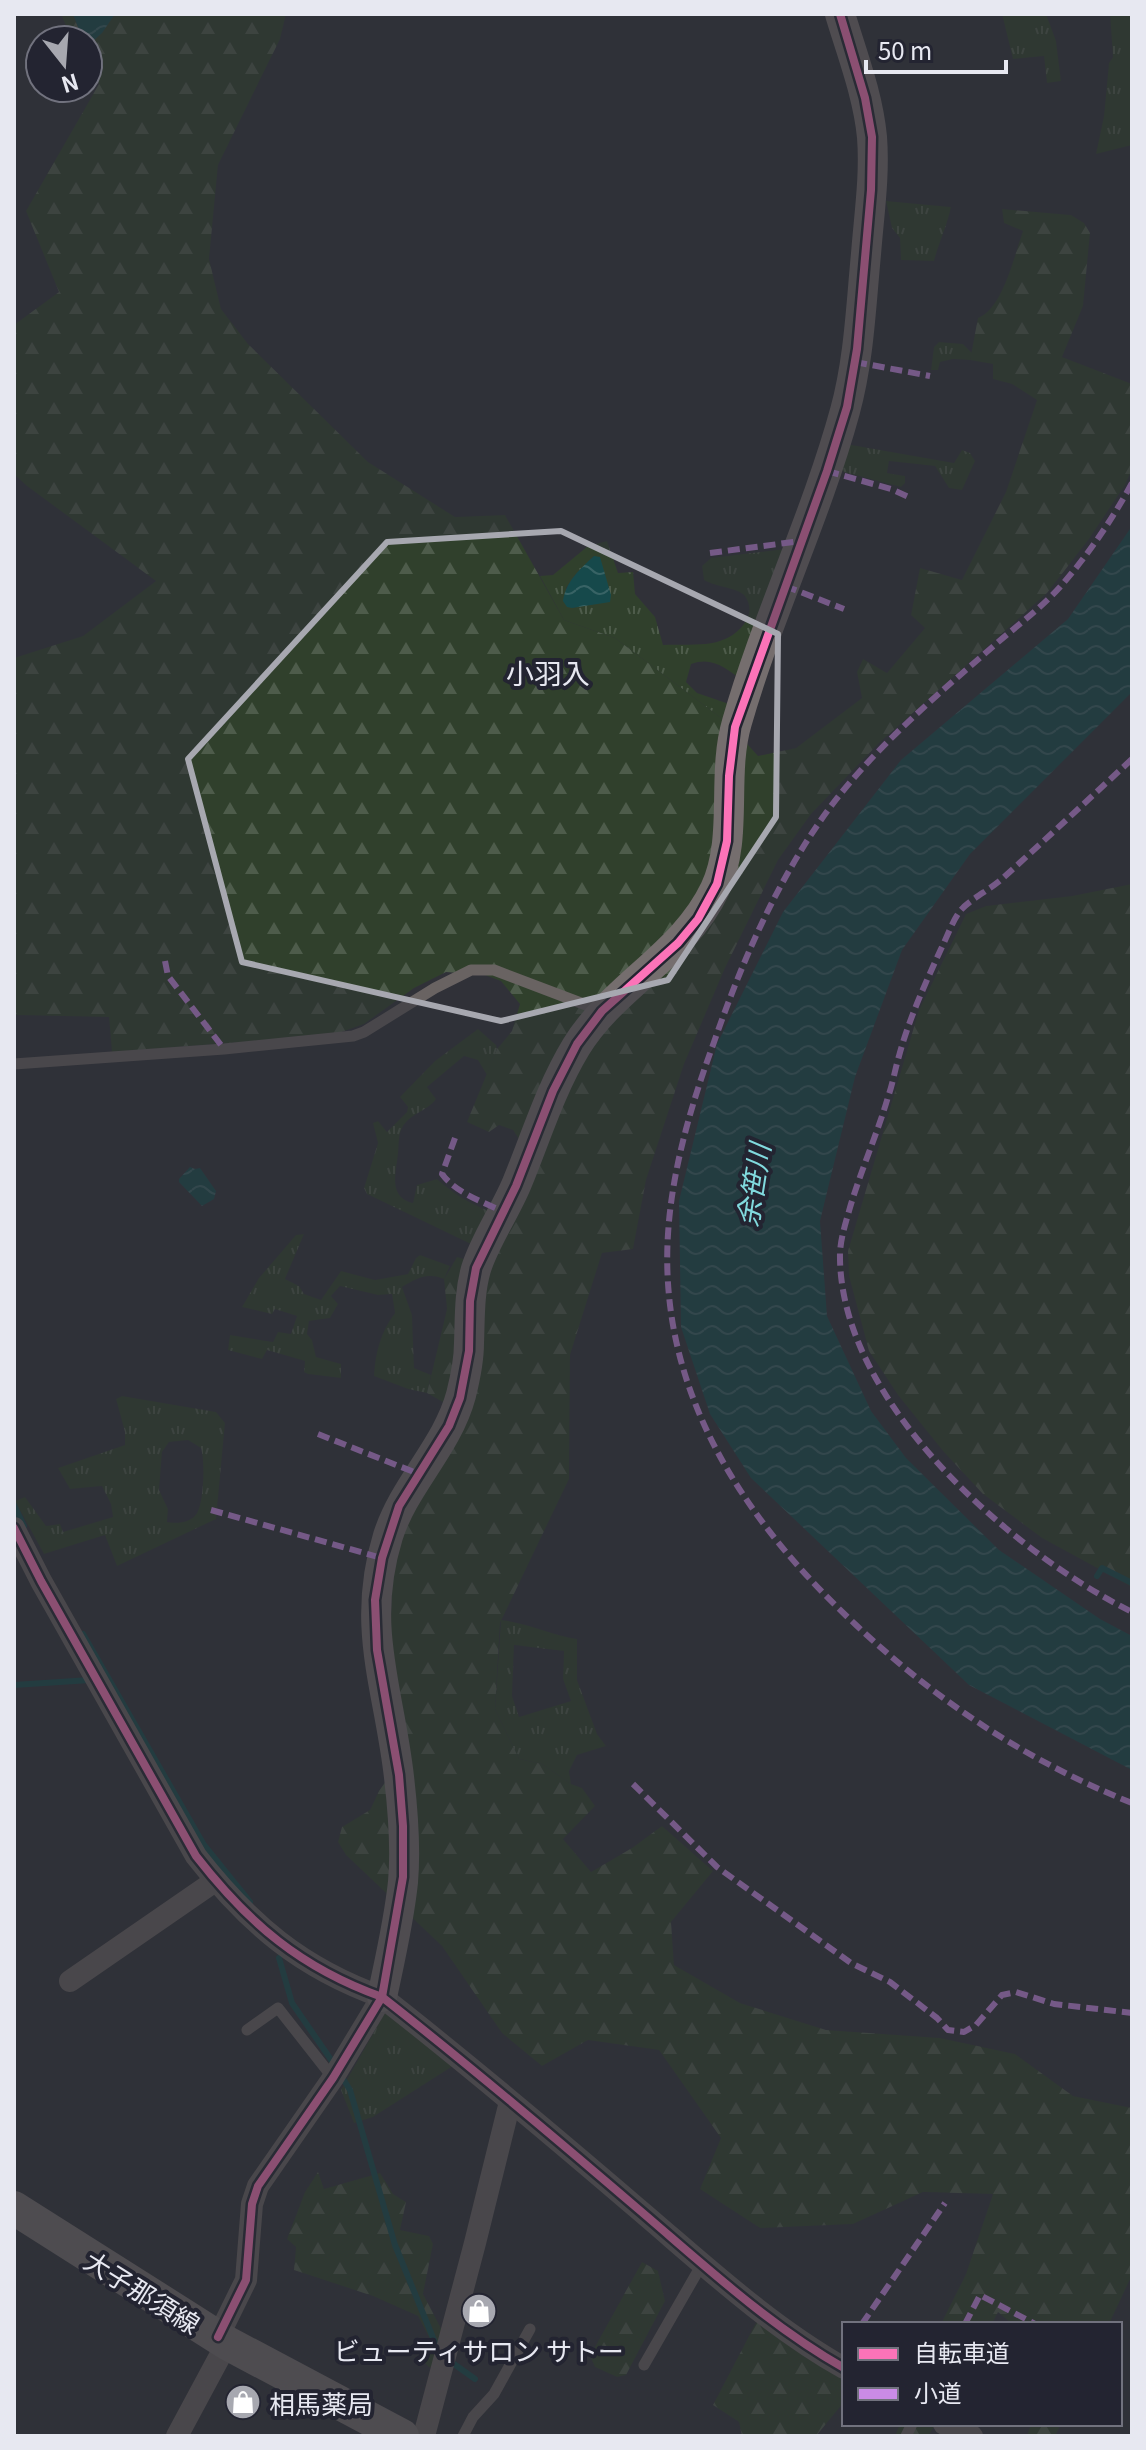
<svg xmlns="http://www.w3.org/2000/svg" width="1146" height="2450" viewBox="0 0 1146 2450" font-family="Georgia,'Noto Sans JP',serif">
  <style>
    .grass { fill: url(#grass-tufts); fill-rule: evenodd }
    .forest { fill: url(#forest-firs) }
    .water { fill: url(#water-waves) }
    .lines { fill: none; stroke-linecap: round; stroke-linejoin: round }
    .stream { stroke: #16494b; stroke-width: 6 }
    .lane { stroke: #696362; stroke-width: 11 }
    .street { stroke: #696362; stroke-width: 22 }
    .secondary { stroke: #756e6e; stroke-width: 30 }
    .primary { stroke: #736d6d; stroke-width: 34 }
    .quiet { stroke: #ca8be6; stroke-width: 6; stroke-dasharray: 12 6; stroke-linecap: butt }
    .cycleway-casing { stroke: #232431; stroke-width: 13 }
    .cycleway { stroke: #fb73b8; stroke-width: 8 }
    .marked { fill: none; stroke: #a7a8b0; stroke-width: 6; stroke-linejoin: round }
    .labels { text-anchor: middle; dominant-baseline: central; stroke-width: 8; stroke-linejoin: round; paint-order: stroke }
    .street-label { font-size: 26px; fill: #e7e8f1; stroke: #232431 }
    .poi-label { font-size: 26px; fill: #e7e8f1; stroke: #232431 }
    .neighbourhood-label { font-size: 28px; fill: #e7e8f1; stroke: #232431 }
    .water-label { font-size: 28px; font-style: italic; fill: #81dade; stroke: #232431 }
  </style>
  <defs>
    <pattern id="grass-tufts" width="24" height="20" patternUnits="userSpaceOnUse" patternTransform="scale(2)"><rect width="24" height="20" fill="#30402c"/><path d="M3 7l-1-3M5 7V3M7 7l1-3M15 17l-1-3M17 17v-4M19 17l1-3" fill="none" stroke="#4e5c4b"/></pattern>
    <pattern id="forest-firs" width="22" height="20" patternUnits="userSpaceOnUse" patternTransform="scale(2)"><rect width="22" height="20" fill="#30402c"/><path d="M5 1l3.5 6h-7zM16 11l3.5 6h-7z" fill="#4e5c4b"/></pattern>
    <pattern id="water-waves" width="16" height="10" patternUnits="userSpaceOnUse" patternTransform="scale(2)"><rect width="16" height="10" fill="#16494b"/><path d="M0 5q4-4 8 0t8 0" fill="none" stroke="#386365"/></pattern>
  </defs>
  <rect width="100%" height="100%" fill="#303138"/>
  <g class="grass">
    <polygon points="1002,14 1046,14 1056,41 1061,81 1047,83 1044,56 1013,59"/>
    <polygon points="1110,14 1132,14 1132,145 1096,154 1104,116 1109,63 1113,57"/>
    <path d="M886 201 951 207C947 226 939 242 934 261L901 260 900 238 892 228Z"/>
    <polygon points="939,342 963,344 972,353 970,360 953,359 940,362 938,370 931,370 934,347"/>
    <polygon points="846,444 954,463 962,450 970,453 975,461 962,490 949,488 935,466 889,461 887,473 905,476 905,483 901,487 844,472 839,468"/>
    <path d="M607 541 618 573 633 572 635 594 655 617 663 645C682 644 708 647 725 639 742 632 758 612 744 595 737 588 716 587 704 580L702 566 711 558 785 549 743 681C726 668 712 656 691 664L686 682 697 693 732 705 729 724 615 638 564 620 540 576 553 575 588 546ZM594 556 580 606 572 608 566 588 575 575Z"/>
    <path d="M478 1029 496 1045 497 1049 487 1075 478 1060 464 1056 427 1087 436 1099C428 1111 410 1113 402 1128 398 1135 399 1146 398 1154 396 1173 388 1197 413 1203L417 1185 437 1179C454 1194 470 1204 492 1212L475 1246 367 1194 364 1188 378 1143 373 1123 378 1121 387 1132 407 1112 408 1107 400 1097 435 1061Z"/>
    <path d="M304 1234 285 1279 299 1286 304 1294 321 1300 341 1271 375 1280 408 1274 416 1258 420 1255 450 1266 444 1279C428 1272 417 1278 402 1287L412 1315 414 1368 431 1375 427 1393 408 1389 374 1376C375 1353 381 1331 395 1313L392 1294 378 1295 340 1286 331 1296 338 1304 330 1318 309 1321 307 1334 312 1340 316 1357 341 1364V1378L308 1374 304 1372 305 1361 267 1350 262 1359 228 1350 230 1335 273 1342 278 1332 291 1334 297 1316 275 1309 272 1314 242 1307 259 1278 296 1235Z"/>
    <path d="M122 1396 216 1412 225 1423 216 1519 117 1566 105 1535 44 1554 15 1501 25 1497 46 1526 60 1524 63 1532 113 1517 111 1504 102 1486 70 1489 58 1468 125 1445V1432L116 1399ZM188 1440 201 1448C205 1461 204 1501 197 1513 191 1523 176 1524 167 1522L168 1509 159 1490 162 1452 169 1442Z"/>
    <path d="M501 1620C524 1622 552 1635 577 1639V1680L597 1734 606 1746 577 1755 569 1771 571 1784 542 1764 519 1759 495 1709ZM514 1645 564 1651 563 1679 571 1701 519 1717 512 1696Z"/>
    <polygon points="387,2009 456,2064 373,2117 354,2123 341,2090"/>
  </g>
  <g class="forest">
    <polygon points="61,14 73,14 83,40 72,40"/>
    <path d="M115 14H286L280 39 218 165 209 259 221 309 248 344 368 462 455 517 505 515 564 620 615 638 729 724 758 756 796 748 862 698 857 672 863 659 887 673 925 628 911 615 920 568 962 580 1006 492 1037 400 1012 384 993 379V364L970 360 978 318C1003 308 1014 256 1023 231L1004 223 1002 209 1071 215 1084 223 1090 233 1083 306 1062 357 1132 384V469L1125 485 1089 539 1047 593 879 743 811 814 778 860 725 968 684 1064 646 1180 633 1249 602 1253 570 1355 569 1479 500 1623 495 1709 519 1759 542 1764 571 1784 582 1788 595 1806 563 1839 591 1872 632 1848 662 1826 713 1871 671 1922 674 1965 740 2003 826 2030 940 2038 1015 2054 1073 2096 1132 2108V2275L1109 2324H1012L998 2312 992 2324H941L966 2274 993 2194 923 2192 853 2224 760 2228 700 2189 721 2138 659 2050 588 2040 542 2066 502 2033 442 1946 346 1855 338 1842 342 1827 370 1810 379 1791 394 1770 389 1694 393 1543 462 1413 427 1393 447 1309 444 1279 457 1257 464 1259 532 1159 513 1130 499 1125 489 1132 467 1122 497 1049 512 1031 520 1004 501 981 485 975 446 972 414 988 364 1024 333 1035 112 1052 109 1017 14 1015V658L83 636 156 581 27 486 14 474V325L59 292 26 211 99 84 88 67V42H92Z"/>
    <polygon points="1132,884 1132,1587 1042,1538 983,1494 943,1451 898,1395 869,1351 849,1276 848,1251 919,1010 966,914 986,906 1072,896"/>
    <polygon points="318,2172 324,2189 380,2173 393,2194 406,2202 400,2230 429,2236 433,2244 423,2294 446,2338 438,2367 429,2367 424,2362 431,2341 418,2316 373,2296 294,2270 296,2247 287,2239 305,2192"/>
    <polygon points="642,2262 658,2271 665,2301 626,2375 617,2377 595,2367 590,2356"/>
    <polygon points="759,2317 844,2374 844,2402 816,2436 742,2436 739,2422 713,2405"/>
    <polygon points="900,2424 936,2424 928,2436 895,2436"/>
    <polygon points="1031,2424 1061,2424 1055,2436 1027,2436"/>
  </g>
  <g class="water">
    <polygon points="73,14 115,14 102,33 92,42 83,40"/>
    <polygon points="1132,526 1132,692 970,854 902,950 855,1077 820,1221 827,1316 871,1411 906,1458 999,1550 1100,1619 1132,1636 1132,1770 969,1685 751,1478 710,1414 681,1327 679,1201 717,1044 783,912 901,760 1068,619"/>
    <path d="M594 556 600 557 611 595 610 602 572 608 567 607 563 601C566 581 580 569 594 556Z"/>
    <polygon points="190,1167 195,1169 200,1168 216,1191 214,1199 202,1206 179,1182 179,1179"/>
  </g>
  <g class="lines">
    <g class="stream">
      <polyline points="14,1505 24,1526"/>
      <polyline points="1097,1576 1102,1568 1132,1583"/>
      <polyline points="83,1634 204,1845 250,1902"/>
      <polyline points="14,1685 90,1680"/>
      <polyline points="279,1958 292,2003 334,2064"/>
      <polyline points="340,2074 350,2090 395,2245 436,2345"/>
      <polyline points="454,2364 475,2379"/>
    </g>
    <g class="lane">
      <polyline points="14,1064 224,1049 353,1036 364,1032 435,988 471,970 494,970 602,1011"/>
      <polyline points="247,2030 278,2008 333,2078"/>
      <polyline points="644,2365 702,2264"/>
      <polyline points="463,2436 473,2417 494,2394 530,2329"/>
      <polyline points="906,2436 912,2424"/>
    </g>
    <g class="street">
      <path d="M14 1528 41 1581 196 1856C249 1924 301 1968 382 1997 469 2065 553 2136 637 2208 703 2264 768 2325 844 2368"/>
      <polyline points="70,1981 215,1881"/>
      <polyline points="218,2337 246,2280 252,2204 258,2186 333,2078 382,1997"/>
      <polyline points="944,2424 972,2436"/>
      <polyline points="177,2436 227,2343"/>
      <polyline points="424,2436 475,2243 510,2102"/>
    </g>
    <path class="secondary" d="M382 1997C390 1959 399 1921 403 1882 406 1848 403 1811 399 1777 389 1688 360 1627 388 1536 404 1485 447 1447 461 1395 465 1379 469 1360 469 1343 470 1319 469 1293 476 1269 485 1240 505 1212 517 1183 536 1137 550 1090 576 1047 613 986 684 955 715 889 739 837 721 776 737 722 767 617 816 517 845 411 859 360 861 306 866 254 869 215 875 176 872 137 868 95 852 54 840 14"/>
    <polyline class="primary" points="14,2208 227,2343 402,2436"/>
    <g class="quiet">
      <polyline points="855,362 930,376"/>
      <polyline points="827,471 891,489 911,498"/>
      <path d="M1132 483C1112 520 1088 555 1060 587 1041 608 1018 625 997 643 936 696 870 751 823 817 774 887 741 964 713 1045 691 1105 672 1170 668 1234 658 1392 745 1522 856 1625 938 1702 1027 1761 1132 1803"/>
      <polyline points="710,553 801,541"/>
      <polyline points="785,586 844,609"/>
      <path d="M1132 759C1089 799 1046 839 1003 878 991 889 969 900 960 911 952 922 947 937 941 949 925 984 909 1019 899 1056 895 1069 893 1083 888 1097 877 1135 860 1172 849 1211 845 1225 841 1238 840 1252 837 1400 1011 1552 1132 1612"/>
      <polyline points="165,961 168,976 224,1049"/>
      <path d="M455 1138 442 1174C456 1193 483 1202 504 1212"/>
      <polyline points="318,1434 419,1474"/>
      <polyline points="211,1510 382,1558"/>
      <polyline points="633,1784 717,1867 851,1963 890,1982 937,2018 948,2030 964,2032 976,2025 1002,1995 1016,1992 1054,2004 1132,2013"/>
      <polyline points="862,2324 945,2203"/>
      <polyline points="965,2324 980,2295 1035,2324"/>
    </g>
    <defs>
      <g id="cycleway">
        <path d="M14 1528 41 1581 196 1856C249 1924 301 1968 382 1997 469 2065 553 2136 637 2208 703 2264 768 2325 844 2368"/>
        <polyline points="218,2337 246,2280 252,2204 258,2186 333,2078 382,1997 403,1877 403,1826 399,1775 377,1650 375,1600 382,1558 399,1506 449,1426 460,1398 469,1351 470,1301 476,1268 516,1186 553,1091 577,1044 602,1011 678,943 698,919 717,884 727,841 729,776 735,727 827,471 847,407 857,349 871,190 872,137 865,98 840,14"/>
      </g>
    </defs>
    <use href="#cycleway" class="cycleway-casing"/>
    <use href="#cycleway" class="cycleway"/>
  </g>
  <path d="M0 0H1146V2450H0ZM561 531 778 634 776 817 668 980 501 1021 242 962 188 759 387 542Z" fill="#303138" fill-opacity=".55" fill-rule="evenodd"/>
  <path class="marked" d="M561 531 778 634 776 817 668 980 501 1021 242 962 188 759 387 542Z"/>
  <defs>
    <symbol id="shop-disc" viewBox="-11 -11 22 22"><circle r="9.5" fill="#a7a8b0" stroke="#232431"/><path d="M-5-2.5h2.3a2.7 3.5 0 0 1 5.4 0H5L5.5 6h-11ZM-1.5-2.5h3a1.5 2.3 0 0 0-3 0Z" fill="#fff"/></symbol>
  </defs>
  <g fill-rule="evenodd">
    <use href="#shop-disc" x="459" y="2291" width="40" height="40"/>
    <use href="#shop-disc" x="223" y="2382" width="40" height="40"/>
  </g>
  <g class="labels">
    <g class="street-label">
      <text transform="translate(143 2291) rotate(32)">大子那須線</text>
    </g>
    <g class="poi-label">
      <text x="479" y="2349">ビューティサロン サトー</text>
      <text x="269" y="2402" text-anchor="start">相馬薬局</text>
    </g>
    <g class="neighbourhood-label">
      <text x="548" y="672">小羽入</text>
    </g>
    <g class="water-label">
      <text transform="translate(752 1185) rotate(-81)">余笹川</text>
    </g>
  </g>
  <rect width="1146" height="2450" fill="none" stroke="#e7e8f1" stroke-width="32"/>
  <rect x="842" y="2322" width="280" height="104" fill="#232431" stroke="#71727e" stroke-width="2"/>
  <rect x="858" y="2348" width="40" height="12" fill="#fb73b8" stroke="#71727e" stroke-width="2"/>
  <text x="914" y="2362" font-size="24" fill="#e7e8f1">自転車道</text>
  <rect x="858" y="2388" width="40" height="12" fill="#ca8be6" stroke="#71727e" stroke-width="2"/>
  <text x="914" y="2402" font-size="24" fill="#e7e8f1">小道</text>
  <g transform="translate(64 64) rotate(163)"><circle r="38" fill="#232431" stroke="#71727e" stroke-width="2"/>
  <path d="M0-6L14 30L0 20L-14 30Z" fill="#a7a8b0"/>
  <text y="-12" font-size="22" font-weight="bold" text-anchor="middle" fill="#e7e8f1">N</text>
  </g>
  <path d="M866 60v12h140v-12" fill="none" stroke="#e7e8f1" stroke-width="4"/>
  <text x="878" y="60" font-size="24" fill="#e7e8f1" stroke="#232431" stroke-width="6" paint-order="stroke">50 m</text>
</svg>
